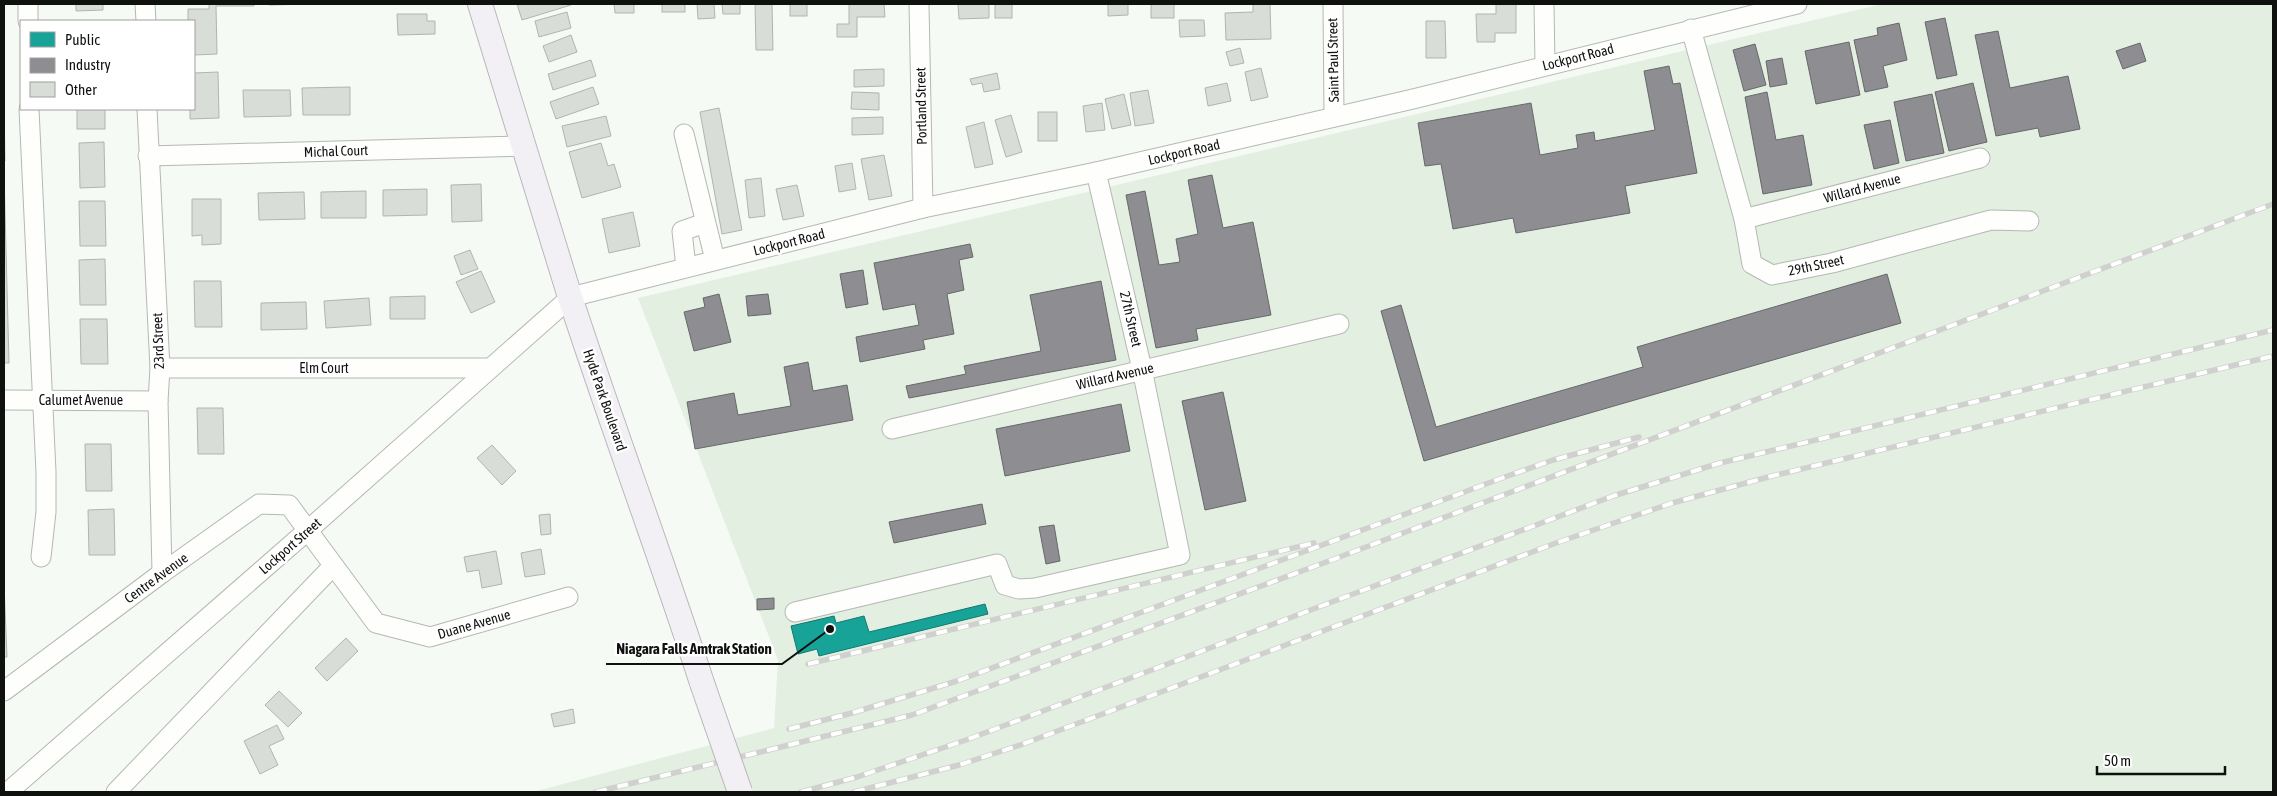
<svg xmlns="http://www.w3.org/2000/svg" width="2277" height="796" viewBox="0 0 2277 796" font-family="'Asap Condensed',sans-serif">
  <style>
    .built { fill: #e3efe1 }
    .public { fill: #17a398; stroke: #14776e }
    .industry { fill: #8d8d92; stroke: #67686a }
    .building { fill: #d9ddd8; stroke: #b0b5b0 }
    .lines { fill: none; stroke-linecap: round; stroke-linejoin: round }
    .minor-casing { stroke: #b4b8b3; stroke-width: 21 }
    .major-casing { stroke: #bbb6bd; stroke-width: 26 }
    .minor { stroke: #fefefd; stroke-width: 19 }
    .major { stroke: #f3f0f5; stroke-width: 24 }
    .rail-casing { stroke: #d0d1cf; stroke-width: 5.5 }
    .rail { stroke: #fff; stroke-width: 4; stroke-dasharray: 11; stroke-linecap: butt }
    .major-bridge-casing { stroke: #bbb6bd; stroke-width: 26; stroke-linecap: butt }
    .major-bridge { stroke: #f3f0f5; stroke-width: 24 }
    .labels { text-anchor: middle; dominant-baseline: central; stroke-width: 5; stroke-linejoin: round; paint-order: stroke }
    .street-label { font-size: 14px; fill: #0e110d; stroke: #fff }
    .leader { fill: none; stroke: #0e110d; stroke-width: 2 }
    .callout-dot { fill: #0e110d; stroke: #fff; stroke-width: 2 }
    .callout-label { font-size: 15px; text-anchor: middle; font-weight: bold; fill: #0e110d; stroke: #fff; stroke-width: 5; stroke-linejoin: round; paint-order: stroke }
  </style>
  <rect width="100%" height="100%" fill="#f5fbf4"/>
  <polygon class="built" points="1882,4 2273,4 2273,792 533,792 774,728 778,660 638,298"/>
  <polygon class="public" points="985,604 988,614 819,656 817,649 798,654 791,626 834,616 836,623 864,616 869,632"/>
  <g class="industry">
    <polygon points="1945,18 1957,75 1937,79 1925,22"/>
    <polygon points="1899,23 1907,60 1883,66 1888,87 1865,92 1854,40 1878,35 1877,28"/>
    <polygon points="1998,31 2010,88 2068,76 2080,129 2040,137 2038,128 1996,136 1975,35"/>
    <polygon points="1849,42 1860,95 1816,104 1805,51"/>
    <polygon points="2140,43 2146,61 2123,69 2116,51"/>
    <polygon points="1755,44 1766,85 1744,91 1733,50"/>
    <polygon points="1782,58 1787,84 1770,87 1766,61"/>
    <polygon points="1669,66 1673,84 1680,83 1697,173 1625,186 1630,213 1516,233 1513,218 1453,229 1441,164 1425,166 1418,123 1531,103 1540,155 1578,148 1576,135 1594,132 1595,141 1655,130 1644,71"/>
    <polygon points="1973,83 1987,142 1949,151 1935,92"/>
    <polygon points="1767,92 1776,140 1803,135 1812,185 1763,194 1745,97"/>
    <polygon points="1932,94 1944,153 1906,161 1894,102"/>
    <polygon points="1890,120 1899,163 1874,169 1864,125"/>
    <polygon points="1212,175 1223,228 1253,222 1271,315 1196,329 1198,340 1156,348 1126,195 1145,191 1159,265 1180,262 1176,239 1198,234 1188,180"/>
    <polygon points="970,244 973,257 959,260 964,290 947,294 954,334 923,340 925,349 860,362 856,337 919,325 915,304 883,310 874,263"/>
    <polygon points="863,270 868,304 846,308 840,274"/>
    <polygon points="1887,274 1901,323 1424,461 1381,311 1401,305 1436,427 1643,367 1637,347"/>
    <polygon points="1101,281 1116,360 909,398 906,386 966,374 964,366 1041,351 1030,295"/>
    <polygon points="719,294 731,342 694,351 684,312 705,307 703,298"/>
    <polygon points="768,294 771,314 748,316 746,296"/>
    <polygon points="808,362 813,391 847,385 853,420 695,449 687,402 734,393 738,415 791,406 784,367"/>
    <polygon points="1223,392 1246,501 1205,510 1182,401"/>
    <polygon points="1121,404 1130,451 1005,476 996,429"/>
    <polygon points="982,504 986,524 894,543 889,522"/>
    <polygon points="1054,525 1060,561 1046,564 1039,527"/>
    <polygon points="774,598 774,609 757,610 757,599"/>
  </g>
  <g class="building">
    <polygon points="76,4 103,4 103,10 76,11"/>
    <polygon points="209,4 254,4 254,6 216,6 217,54 194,55 194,21 188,21 188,9 209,9"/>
    <polygon points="269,4 314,4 269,5"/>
    <polygon points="517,4 571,4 571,5 522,20"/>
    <polygon points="614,4 634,4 634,13 615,13"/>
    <rect x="662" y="4" width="23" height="8"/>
    <polygon points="697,4 714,4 715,18 698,19"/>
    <polygon points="722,4 740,4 740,14 723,14"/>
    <polygon points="755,4 772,4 773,50 756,50"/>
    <rect x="790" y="4" width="17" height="12"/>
    <polygon points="849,4 884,4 885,17 857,17 857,37 837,37 837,24 849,24"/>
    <polygon points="958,4 989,4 989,18 959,19"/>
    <rect x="995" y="4" width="17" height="14"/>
    <polygon points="1108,4 1128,4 1128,15 1108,16"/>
    <rect x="1151" y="4" width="23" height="14"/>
    <polygon points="1253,4 1270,4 1271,39 1226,40 1225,13 1253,12"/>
    <polygon points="1496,4 1516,4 1516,33 1495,33 1495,42 1477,42 1476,14 1496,14"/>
    <polygon points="567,12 571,28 539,37 535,21"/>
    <polygon points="397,14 427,14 427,21 435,21 435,34 398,35"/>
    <polygon points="1179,20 1204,20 1205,36 1180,37"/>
    <polygon points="1426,21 1445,21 1446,58 1426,58"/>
    <polygon points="571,35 577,52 549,62 543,46"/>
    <polygon points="1240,48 1244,63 1230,66 1226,52"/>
    <polygon points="591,60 596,76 553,90 548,74"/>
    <polygon points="1261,68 1268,97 1251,101 1245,72"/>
    <polygon points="884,69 884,86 854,87 854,70"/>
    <polygon points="218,72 219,118 190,119 190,109 194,109 194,73"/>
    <polygon points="997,73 1000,89 984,92 982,83 972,85 970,79"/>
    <polygon points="1227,83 1231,101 1208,106 1205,88"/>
    <polygon points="350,87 350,115 303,115 302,88"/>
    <polygon points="593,87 599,104 556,119 550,102"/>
    <polygon points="243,90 290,90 291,116 244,117"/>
    <polygon points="1148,90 1154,123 1135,126 1130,93"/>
    <polygon points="852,92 879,93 879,110 851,109"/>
    <polygon points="1124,94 1131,125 1112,129 1105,99"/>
    <polygon points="1102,103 1105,130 1086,132 1083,106"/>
    <polygon points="4,107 5,161 4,161"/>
    <polygon points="719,108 742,230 722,234 700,112"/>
    <rect x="77" y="109" width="28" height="20"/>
    <rect x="1038" y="112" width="19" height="29"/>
    <polygon points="1011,115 1022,152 1006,157 995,120"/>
    <polygon points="606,116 611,136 567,147 562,126"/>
    <polygon points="883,117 883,134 852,135 852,118"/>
    <polygon points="984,122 993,164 975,168 966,127"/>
    <polygon points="104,142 105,187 80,188 79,143"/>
    <polygon points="601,143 608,166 614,164 621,187 582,198 569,152"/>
    <polygon points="884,155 892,196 869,200 861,159"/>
    <polygon points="852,163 856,189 839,192 835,166"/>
    <polygon points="4,173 9,363 4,363"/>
    <polygon points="761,178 765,216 749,218 745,180"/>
    <polygon points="481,184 482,221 452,222 451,185"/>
    <polygon points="797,185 804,216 783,220 776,189"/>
    <polygon points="427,189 427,215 383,216 383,190"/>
    <polygon points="366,191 366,218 321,218 321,192"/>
    <polygon points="304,192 305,219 259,220 258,193"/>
    <polygon points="192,199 221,199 221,244 202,245 202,235 192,236"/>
    <polygon points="79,201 105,201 106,246 80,246"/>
    <polygon points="633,212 640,246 609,253 602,219"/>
    <polygon points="470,250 478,269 461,275 454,256"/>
    <polygon points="105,259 106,305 80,305 79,260"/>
    <polygon points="481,271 495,302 471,313 456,282"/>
    <polygon points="194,281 221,281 222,327 195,327"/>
    <polygon points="425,296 425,319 390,319 390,297"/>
    <polygon points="369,298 371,325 326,328 324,301"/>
    <polygon points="306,302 307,329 261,330 261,303"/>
    <polygon points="80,319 107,319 108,364 81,364"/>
    <polygon points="197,408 223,408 224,454 198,454"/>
    <polygon points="85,444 111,444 112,491 86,491"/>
    <polygon points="492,445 516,471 502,485 477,458"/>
    <polygon points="114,509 115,555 89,555 88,510"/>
    <polygon points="550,514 551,534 541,535 539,515"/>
    <polygon points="541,549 545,574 525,577 521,553"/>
    <polygon points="496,551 502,584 482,588 479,570 467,572 464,557"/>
    <polygon points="4,584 7,657 4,657"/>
    <polygon points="346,638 358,651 327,681 315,668"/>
    <polygon points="279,691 302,713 288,727 265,705"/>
    <polygon points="573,709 575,723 554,727 551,714"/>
    <polygon points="277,725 284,739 269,746 278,765 260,774 244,741"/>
  </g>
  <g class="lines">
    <defs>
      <g id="minor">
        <polyline points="28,4 28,21"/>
        <polyline points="145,4 146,21"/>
        <polyline points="919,4 923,208"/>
        <polyline points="1333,4 1334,117"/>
        <polyline points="1544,4 1545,65"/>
        <polyline points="1691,29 1744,219 1752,264 1772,275 1832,263 1991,220 2029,221"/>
        <polyline points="29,109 46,472 46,512 41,557"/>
        <polyline points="147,109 160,368 158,401 162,573"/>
        <polyline points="684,134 715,260"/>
        <polyline points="148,156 524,146"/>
        <polyline points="1744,219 1980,158"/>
        <polyline points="686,267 682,231 705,223"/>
        <polyline points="160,368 489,368"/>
        <polyline points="4,400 158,401"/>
        <polyline points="892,429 1339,324"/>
        <polyline points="795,612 997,564 1005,585 1019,589 1035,588 1180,555 1142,369 1096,172"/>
        <polyline points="4,691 162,573 259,504 289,505 376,623 430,637 568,597"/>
        <polyline points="8,792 307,531 571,297 923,208 1096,172 1413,99 1797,4"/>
        <polyline points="116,792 333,566"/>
      </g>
      <path id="major" d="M480 4C510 101 539 199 570 297 612 426 660 554 702 683"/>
    </defs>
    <use href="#minor" class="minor-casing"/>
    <use href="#major" class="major-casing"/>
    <use href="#minor" class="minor"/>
    <use href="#major" class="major"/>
    <defs>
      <g id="rail">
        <polyline points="808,664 1314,543"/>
        <polyline points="789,729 852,713 957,681 1502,478 1553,460 1639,437"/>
        <polyline points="596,792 912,715 1329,561 2273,204"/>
        <polyline points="801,792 857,777 966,740 1613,496 1720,463 2273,330"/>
        <polyline points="854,792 959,765 1023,744 1556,543 1672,503 1772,476 2273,356"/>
      </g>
    </defs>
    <use href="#rail" class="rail-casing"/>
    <use href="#rail" class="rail"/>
    <defs>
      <polyline id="major-bridge" points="702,683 740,792"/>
    </defs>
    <use href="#major-bridge" class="major-bridge-casing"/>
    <use href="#major-bridge" class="major-bridge"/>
  </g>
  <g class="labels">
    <g class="street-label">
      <text transform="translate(1578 57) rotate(-14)">Lockport Road</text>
      <text transform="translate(1333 60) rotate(-91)">Saint Paul Street</text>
      <text transform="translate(921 106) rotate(-91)">Portland Street</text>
      <text transform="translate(336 151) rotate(-2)">Michal Court</text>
      <text transform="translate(1184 152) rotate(-13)">Lockport Road</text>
      <text transform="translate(1862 188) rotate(-15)">Willard Avenue</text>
      <text transform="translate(789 242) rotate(-14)">Lockport Road</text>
      <text transform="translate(1816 265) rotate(-12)">29th Street</text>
      <text transform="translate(1131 319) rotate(77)">27th Street</text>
      <text transform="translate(158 341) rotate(-92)">23rd Street</text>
      <text x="324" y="368">Elm Court</text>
      <text transform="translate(1115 376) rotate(-13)">Willard Avenue</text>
      <text x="81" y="400">Calumet Avenue</text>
      <text transform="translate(605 400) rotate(71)">Hyde Park Boulevard</text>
      <text transform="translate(290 546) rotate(-41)">Lockport Street</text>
      <text transform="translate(156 578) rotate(-36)">Centre Avenue</text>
      <text transform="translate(474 624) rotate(-16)">Duane Avenue</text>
    </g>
  </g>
  <path class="leader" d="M830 629L782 664H606"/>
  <circle class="callout-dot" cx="830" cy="629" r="5"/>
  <g class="callout-label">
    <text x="694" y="654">Niagara Falls Amtrak Station</text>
  </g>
  <rect width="2277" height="796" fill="none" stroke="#0e110d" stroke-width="10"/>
  <rect x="20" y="20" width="175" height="90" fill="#ffffff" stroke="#9fa09e"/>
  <rect x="30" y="32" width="25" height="15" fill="#17a398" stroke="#9fa09e"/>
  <text x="65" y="45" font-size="15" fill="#0e110d">Public</text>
  <rect x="30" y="58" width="25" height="15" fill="#8d8d92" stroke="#9fa09e"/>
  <text x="65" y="70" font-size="15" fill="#0e110d">Industry</text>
  <rect x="30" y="82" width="25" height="15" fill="#d9ddd8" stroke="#9fa09e"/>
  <text x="65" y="95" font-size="15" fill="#0e110d">Other</text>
  <path d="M2097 766v8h128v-8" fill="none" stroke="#0e110d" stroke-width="2.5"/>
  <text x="2104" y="766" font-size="15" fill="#0e110d" stroke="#ffffff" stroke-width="4" paint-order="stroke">50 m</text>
</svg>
